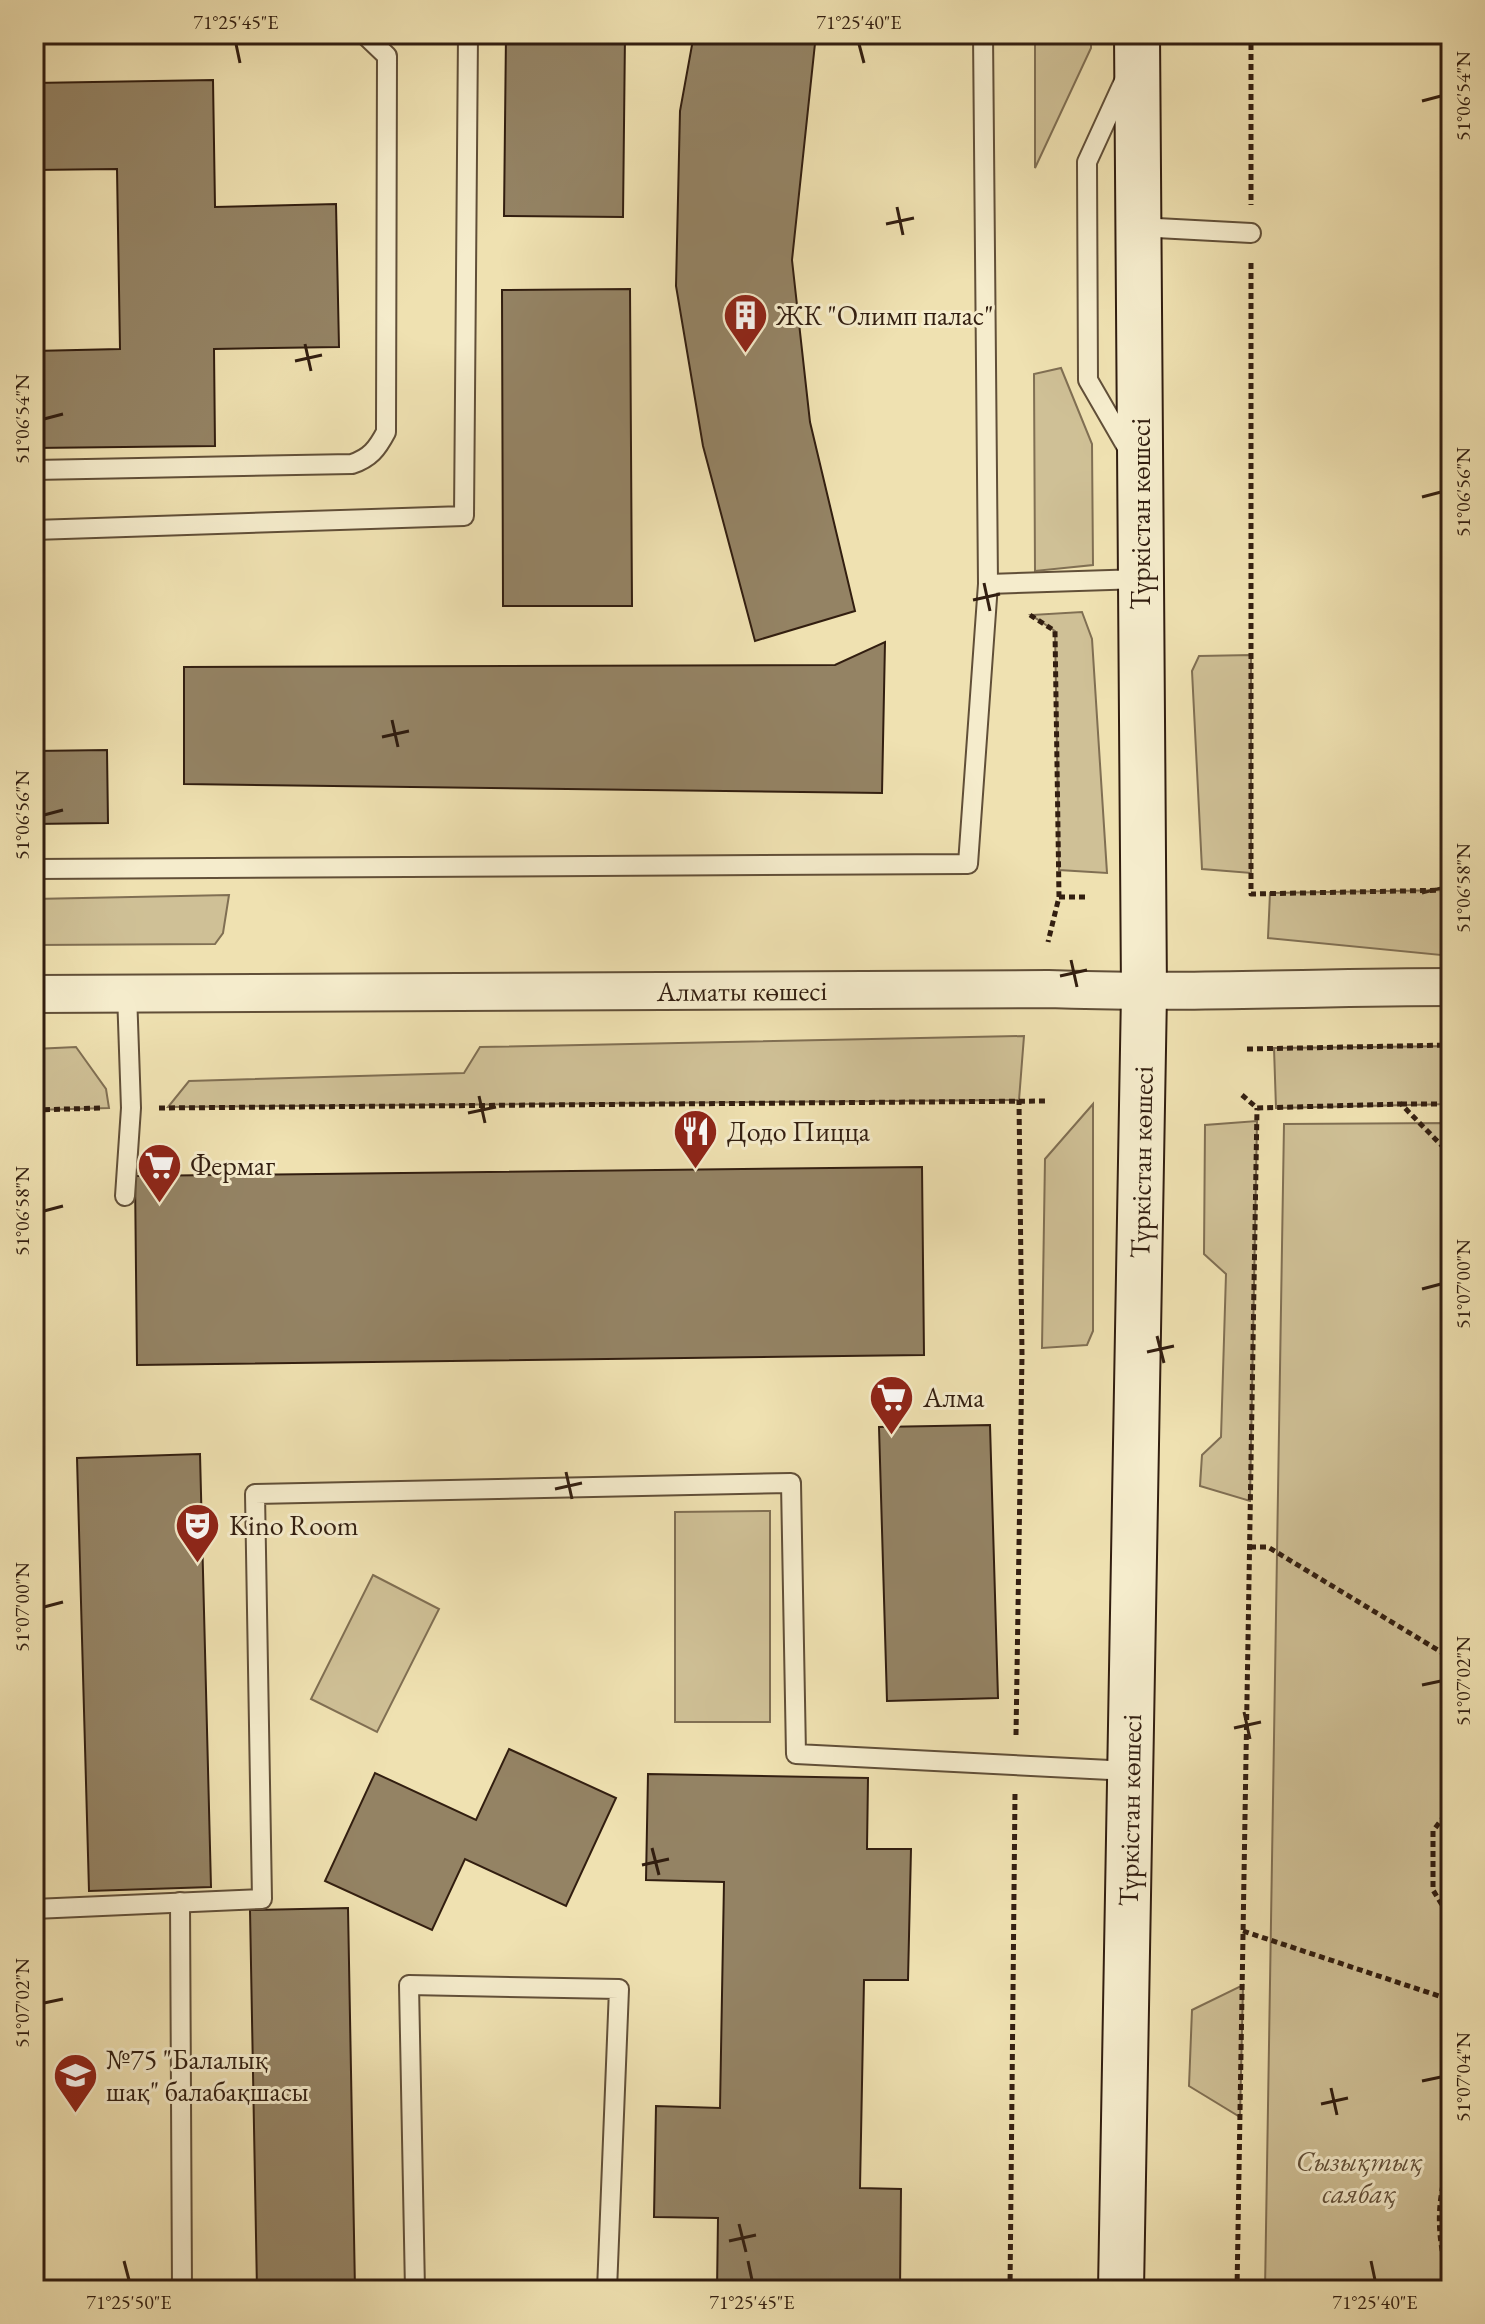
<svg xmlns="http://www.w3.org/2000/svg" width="1485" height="2324" viewBox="0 0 1485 2324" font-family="'EB Garamond',serif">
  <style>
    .green { fill: #cfc096; stroke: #806f53; stroke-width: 2 }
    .building { fill: #948364; stroke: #321e10; stroke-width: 2 }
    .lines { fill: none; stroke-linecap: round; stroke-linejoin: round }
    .service-casing { stroke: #614f38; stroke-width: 22 }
    .minor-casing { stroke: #614f38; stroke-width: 40 }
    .secondary-casing { stroke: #321e10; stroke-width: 48 }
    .path { stroke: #321e10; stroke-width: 5; stroke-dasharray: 6 4; stroke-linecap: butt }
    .service { stroke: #f5eccc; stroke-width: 18 }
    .minor { stroke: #f5eccc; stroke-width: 36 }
    .secondary { stroke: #f5eccc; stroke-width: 44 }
    .ticks { fill: none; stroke: #321e10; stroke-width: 3 }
    .labels { text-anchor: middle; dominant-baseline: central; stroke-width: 6; stroke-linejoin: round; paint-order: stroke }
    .poi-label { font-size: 28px; fill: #321e10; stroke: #f5eccc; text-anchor: start }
    .street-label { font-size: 28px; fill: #321e10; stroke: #f5eccc }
    .park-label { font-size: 28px; font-style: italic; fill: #614f38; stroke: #f5eccc }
    .neatline { fill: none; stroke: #321e10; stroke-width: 3 }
    .ticks-label { font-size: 20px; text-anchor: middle; fill: #321e10 }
  </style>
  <rect width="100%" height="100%" fill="#efe1b1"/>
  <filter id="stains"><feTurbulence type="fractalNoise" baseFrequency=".0025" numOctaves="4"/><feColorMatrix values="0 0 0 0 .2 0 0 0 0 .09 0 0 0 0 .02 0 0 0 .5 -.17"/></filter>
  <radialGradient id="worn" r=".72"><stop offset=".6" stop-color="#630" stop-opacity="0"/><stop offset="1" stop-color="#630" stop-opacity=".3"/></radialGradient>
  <g class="green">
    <polygon points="1035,34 1091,34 1091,48 1035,168"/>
    <polygon points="1061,368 1092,444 1093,565 1035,571 1034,374"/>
    <polygon points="1082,612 1092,639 1107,873 1059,870 1055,631 1031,615"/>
    <polygon points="1251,655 1251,873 1202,869 1192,671 1199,656"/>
    <polygon points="1451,890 1451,956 1268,938 1270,893"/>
    <polygon points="229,895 223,933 215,944 34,945 34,899"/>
    <polygon points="1024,1036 1019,1100 168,1107 189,1081 464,1073 480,1047"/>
    <polygon points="1451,1046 1451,1104 1276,1108 1274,1048"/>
    <polygon points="76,1047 106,1089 109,1108 34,1110 34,1049"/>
    <polygon points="1093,1104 1093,1331 1087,1345 1042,1348 1045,1159"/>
    <polygon points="1257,1121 1250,1501 1200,1486 1202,1455 1221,1437 1226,1274 1204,1254 1205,1125"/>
    <polygon points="1451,1123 1451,2290 1265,2290 1284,1124"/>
    <polygon points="770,1511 770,1722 675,1722 675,1512"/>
    <polygon points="373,1575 439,1609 377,1732 311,1699"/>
    <polygon points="1243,1985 1240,2117 1189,2086 1192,2010"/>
  </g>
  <g class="building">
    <polygon points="506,34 625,34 623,217 504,216"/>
    <polygon points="694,34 816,34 792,260 810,422 855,611 755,641 703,446 676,286 680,111"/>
    <polygon points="213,80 215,207 336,204 339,347 214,349 215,446 34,448 34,351 120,349 117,169 34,170 34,83"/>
    <polygon points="630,289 632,606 503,606 502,290"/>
    <polygon points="885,642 882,793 184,784 184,667 835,665"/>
    <polygon points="107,750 108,823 34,824 34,751"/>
    <polygon points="922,1167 924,1355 137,1365 135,1176"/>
    <polygon points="990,1425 998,1698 887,1701 879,1427"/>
    <polygon points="200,1454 211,1887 89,1891 77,1458"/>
    <polygon points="509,1749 616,1798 566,1906 465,1859 432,1930 325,1881 375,1773 476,1820"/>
    <polygon points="648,1774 868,1778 867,1849 911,1849 908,1980 864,1980 860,2188 901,2189 900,2290 717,2290 718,2218 654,2217 656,2106 720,2108 724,1882 646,1880"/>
    <polygon points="348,1908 355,2290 257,2290 250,1910"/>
  </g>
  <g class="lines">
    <defs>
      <g id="service">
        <polyline points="1125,79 1087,162 1088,380 1129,451"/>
        <polyline points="1138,227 1251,233"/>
        <path d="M34 470 352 464C370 458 377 449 386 432L387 56 364 34"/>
        <polyline points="34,530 464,516 468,34"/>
        <polyline points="988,584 1141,579"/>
        <polyline points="34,869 968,864 988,584 983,34"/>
        <polyline points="125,1196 131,1108 127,993"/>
        <polyline points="180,1902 182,2290"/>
        <polyline points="34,1909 262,1899 255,1494 791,1483 796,1754 1130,1771"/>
        <polyline points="415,2290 409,1985 619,1989 607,2290"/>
      </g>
      <g id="minor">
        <path id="s1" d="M34 994 1048 989C1182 994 1317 987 1451 987"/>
      </g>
      <g id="secondary">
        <path id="s2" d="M1121 2290 1144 993 1137 34"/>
      </g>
    </defs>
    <use href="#service" class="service-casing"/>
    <use href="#minor" class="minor-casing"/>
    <use href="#secondary" class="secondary-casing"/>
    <g class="path">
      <polyline points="1251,34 1251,205"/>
      <polyline points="1251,263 1251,894 1451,890"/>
      <polyline points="1030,615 1055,631 1059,897 1048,942"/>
      <polyline points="1059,897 1089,897"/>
      <polyline points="1247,1049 1451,1045"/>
      <polyline points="1242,1095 1257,1108 1401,1104 1451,1155"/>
      <polyline points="1401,1104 1451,1104"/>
      <polyline points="159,1108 1046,1101"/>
      <polyline points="34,1110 101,1108"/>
      <polyline points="1250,1547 1268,1547 1451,1658"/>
      <polyline points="1016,1735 1022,1355 1019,1100"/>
      <polyline points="1451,1807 1433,1831 1433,1890 1451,1920"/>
      <polyline points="1243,1931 1451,2000"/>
      <polyline points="1237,2289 1262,2290"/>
      <polyline points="1010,2290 1015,1793"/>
      <polyline points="1237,2290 1257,1108"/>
      <path d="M1451 2290C1437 2238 1434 2207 1451 2155"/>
    </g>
    <use href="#service" class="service"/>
    <use href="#minor" class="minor"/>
    <use href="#secondary" class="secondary"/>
  </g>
  <path class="ticks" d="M236 44 240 63M859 44 864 63M1422 101 1441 96M897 207 903 235M886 224 914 218M305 344 311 371M295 361 322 355M44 419 63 414M1422 497 1441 492M984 583 990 611M973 600 1000 594M392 720 398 747M382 737 409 731M44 815 63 810M1422 893 1441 888M1071 960 1077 987M1060 976 1087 970M479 1096 485 1123M468 1113 496 1107M44 1211 63 1206M1422 1289 1441 1284M1157 1336 1164 1363M1147 1352 1174 1346M566 1472 572 1499M555 1489 582 1483M44 1607 63 1602M1422 1685 1441 1681M1244 1712 1250 1739M1234 1728 1261 1722M652 1848 659 1875M642 1865 669 1859M44 2003 63 1999M1422 2081 1441 2077M1331 2088 1337 2115M1321 2104 1348 2098M739 2224 746 2252M729 2241 756 2235M124 2261 129 2280M748 2261 752 2280M1371 2261 1375 2280"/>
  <defs>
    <symbol id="building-pin" viewBox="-11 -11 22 30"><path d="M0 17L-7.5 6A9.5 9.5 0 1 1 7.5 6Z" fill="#8f2418" stroke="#f5eccc"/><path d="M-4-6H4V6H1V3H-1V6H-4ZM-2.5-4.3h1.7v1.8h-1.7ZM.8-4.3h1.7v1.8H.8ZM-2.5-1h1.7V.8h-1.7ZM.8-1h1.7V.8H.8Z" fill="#fff"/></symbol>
    <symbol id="restaurant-pin" viewBox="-11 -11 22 30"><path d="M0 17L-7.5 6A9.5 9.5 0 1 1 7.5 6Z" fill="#8f2418" stroke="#f5eccc"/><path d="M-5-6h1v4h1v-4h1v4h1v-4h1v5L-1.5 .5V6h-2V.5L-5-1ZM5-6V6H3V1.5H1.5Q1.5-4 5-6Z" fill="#fff"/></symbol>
    <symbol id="supermarket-pin" viewBox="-11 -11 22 30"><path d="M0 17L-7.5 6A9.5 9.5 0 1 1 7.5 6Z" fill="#8f2418" stroke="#f5eccc"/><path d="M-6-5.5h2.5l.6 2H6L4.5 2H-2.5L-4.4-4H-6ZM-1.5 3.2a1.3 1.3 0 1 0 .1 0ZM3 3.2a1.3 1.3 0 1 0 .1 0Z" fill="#fff"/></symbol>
    <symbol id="theatre-pin" viewBox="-11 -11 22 30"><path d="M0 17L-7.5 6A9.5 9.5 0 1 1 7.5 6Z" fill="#8f2418" stroke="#f5eccc"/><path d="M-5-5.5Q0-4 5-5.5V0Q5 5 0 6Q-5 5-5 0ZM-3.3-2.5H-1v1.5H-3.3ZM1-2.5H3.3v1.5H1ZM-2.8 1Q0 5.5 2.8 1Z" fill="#fff"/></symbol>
    <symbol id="school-pin" viewBox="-11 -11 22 30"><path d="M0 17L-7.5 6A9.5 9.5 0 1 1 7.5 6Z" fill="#8f2418" stroke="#f5eccc"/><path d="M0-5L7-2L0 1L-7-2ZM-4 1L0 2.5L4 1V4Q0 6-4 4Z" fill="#fff"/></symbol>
  </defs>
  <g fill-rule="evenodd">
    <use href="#building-pin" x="720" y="290" width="51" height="69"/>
    <use href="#restaurant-pin" x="670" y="1106" width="51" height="69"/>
    <use href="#supermarket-pin" x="134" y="1140" width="51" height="69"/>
    <use href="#supermarket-pin" x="866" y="1372" width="51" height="69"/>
    <use href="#theatre-pin" x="172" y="1500" width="51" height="69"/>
    <use href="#school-pin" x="50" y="2050" width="51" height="69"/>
  </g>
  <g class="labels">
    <g class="poi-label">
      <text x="776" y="315">ЖК "Олимп палас"</text>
      <text x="727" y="1131">Додо Пицца</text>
      <text x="190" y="1165">Фермаг</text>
      <text x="923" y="1397">Алма</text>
      <text x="229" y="1525">Kino Room</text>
      <text x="106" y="2059">№75 "Балалық<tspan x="106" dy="32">шақ" балабақшасы</tspan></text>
    </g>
    <g class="street-label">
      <text transform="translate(1140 514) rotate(-90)">Түркістан көшесі</text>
      <text stroke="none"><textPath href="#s1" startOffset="708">Алматы көшесі</textPath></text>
      <text stroke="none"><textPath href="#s2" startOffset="1128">Түркістан көшесі</textPath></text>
      <text stroke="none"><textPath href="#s2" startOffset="480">Түркістан көшесі</textPath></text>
    </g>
    <g class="park-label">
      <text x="1359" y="2161">Сызықтық<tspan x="1359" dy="32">саябақ</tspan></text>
    </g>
  </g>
  <rect width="1485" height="2324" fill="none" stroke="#efe1b1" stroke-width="88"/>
  <rect x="44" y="44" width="1397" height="2236" class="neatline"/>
  <g class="ticks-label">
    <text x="236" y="29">71°25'45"E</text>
    <text x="859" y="29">71°25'40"E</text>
    <text transform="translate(1463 96) rotate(-90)" y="7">51°06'54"N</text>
    <text transform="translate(22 419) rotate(-90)" y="7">51°06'54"N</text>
    <text transform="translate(1463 492) rotate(-90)" y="7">51°06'56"N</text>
    <text transform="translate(22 815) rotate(-90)" y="7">51°06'56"N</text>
    <text transform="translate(1463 888) rotate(-90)" y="7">51°06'58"N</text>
    <text transform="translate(22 1211) rotate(-90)" y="7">51°06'58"N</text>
    <text transform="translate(1463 1284) rotate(-90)" y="7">51°07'00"N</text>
    <text transform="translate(22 1607) rotate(-90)" y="7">51°07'00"N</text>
    <text transform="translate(1463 1681) rotate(-90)" y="7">51°07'02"N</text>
    <text transform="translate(22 2003) rotate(-90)" y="7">51°07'02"N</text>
    <text transform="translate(1463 2077) rotate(-90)" y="7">51°07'04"N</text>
    <text x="129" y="2309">71°25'50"E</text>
    <text x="752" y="2309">71°25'45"E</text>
    <text x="1375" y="2309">71°25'40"E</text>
  </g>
  <rect width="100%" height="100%" filter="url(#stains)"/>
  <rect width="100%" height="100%" fill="url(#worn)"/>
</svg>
